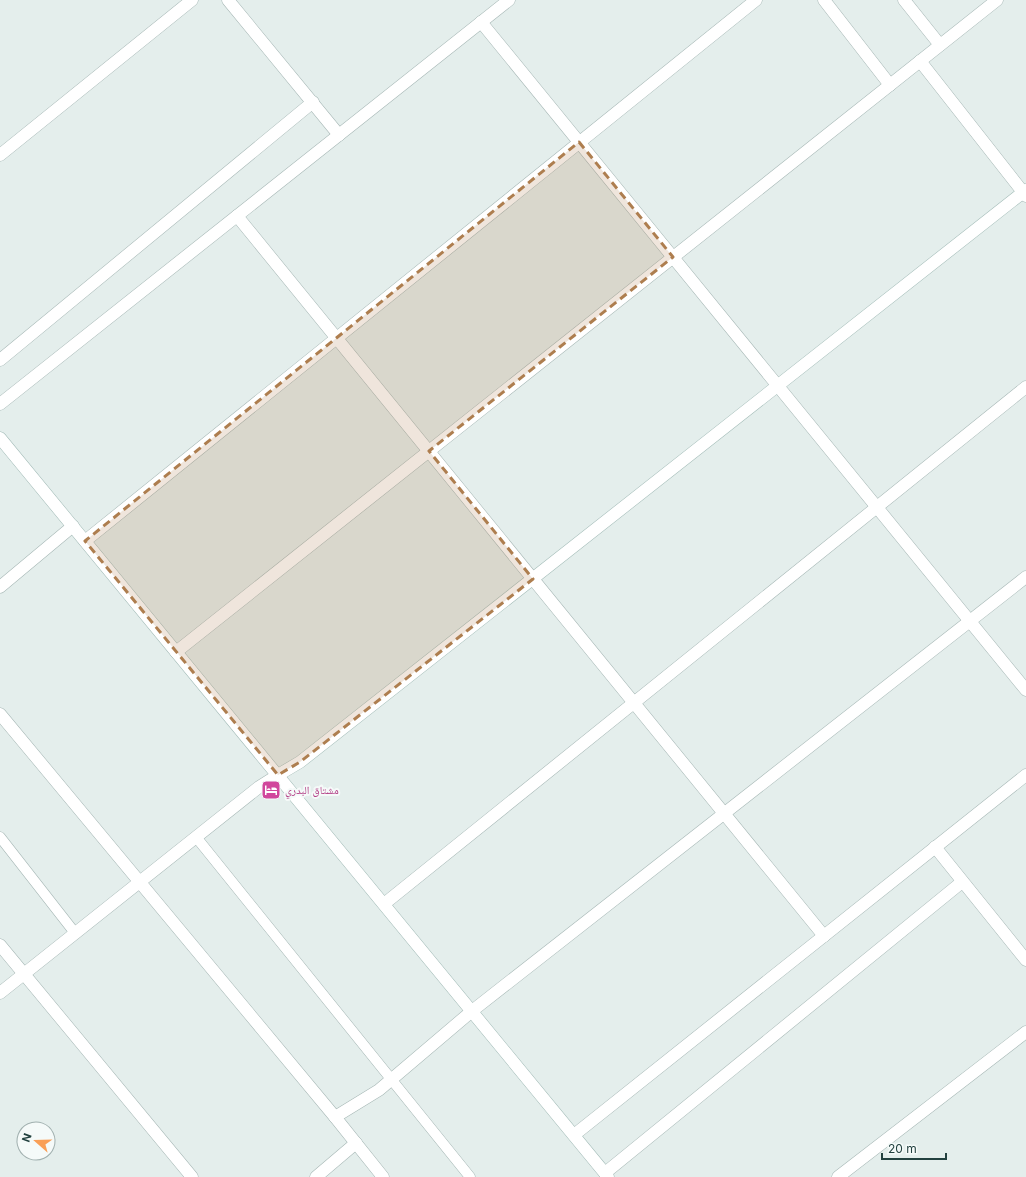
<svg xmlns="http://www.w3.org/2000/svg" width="1026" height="1177" viewBox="0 0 1026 1177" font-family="Inter,'Noto Naskh Arabic',sans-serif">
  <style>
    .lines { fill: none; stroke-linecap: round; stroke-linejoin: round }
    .lane-casing { stroke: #a6b7b5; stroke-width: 11 }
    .street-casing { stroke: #a6b7b5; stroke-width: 13 }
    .secondary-casing { stroke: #a2bbb7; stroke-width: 13 }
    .lane { stroke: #fff; stroke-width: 10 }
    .street { stroke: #fff; stroke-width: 12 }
    .secondary { stroke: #fff; stroke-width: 12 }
    .marked { fill: #ae7e4f; fill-opacity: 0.2; stroke: #ae7e4f; stroke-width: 3; stroke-dasharray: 8 5; stroke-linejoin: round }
    .labels { text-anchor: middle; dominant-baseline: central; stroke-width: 4; stroke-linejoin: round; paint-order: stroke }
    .hotel-label { font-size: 11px; fill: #b23c85; stroke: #f5faf9; text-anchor: start }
  </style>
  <rect width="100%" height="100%" fill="#e4eeec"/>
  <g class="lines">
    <defs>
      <g id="lane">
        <polyline points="0,837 75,933"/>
        <polyline points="196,837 470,1177"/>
      </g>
      <g id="street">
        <polyline points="228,0 339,135"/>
        <polyline points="824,0 890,85"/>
        <polyline points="904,0 940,45"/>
        <polyline points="481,22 1026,690"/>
        <polyline points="920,61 1026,196"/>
        <polyline points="0,155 192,0"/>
        <polyline points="237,216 824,936"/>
        <polyline points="0,360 313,102"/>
        <polyline points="0,404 509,0"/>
        <polyline points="85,541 756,0"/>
        <polyline points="0,587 73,526"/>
        <polyline points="176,652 997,0"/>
        <polyline points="0,714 335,1117 383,1177"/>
        <polyline points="935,847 1026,960"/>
        <polyline points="384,904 1026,387"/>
        <polyline points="0,945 192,1177"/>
        <polyline points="0,993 259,787 278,775"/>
        <polyline points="335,1117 379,1090 472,1011 1026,577"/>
        <polyline points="574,1135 1026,775"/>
        <polyline points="605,1173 962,882"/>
        <polyline points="316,1177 356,1143"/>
        <polyline points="838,1177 1026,1032"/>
      </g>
      <g id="secondary">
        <polyline points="0,438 608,1177"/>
        <polyline points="278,775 300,762 1026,190"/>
      </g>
    </defs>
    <use href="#lane" class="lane-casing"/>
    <use href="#street" class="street-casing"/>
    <use href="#secondary" class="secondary-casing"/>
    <use href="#lane" class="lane"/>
    <use href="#street" class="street"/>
    <use href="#secondary" class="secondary"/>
  </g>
  <path class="marked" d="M579 142 673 257 429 451 533 579 300 762 278 775 85 541Z"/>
  <defs>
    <symbol id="hotel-square" viewBox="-11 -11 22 22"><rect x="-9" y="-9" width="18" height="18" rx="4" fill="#d1479c" stroke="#f5faf9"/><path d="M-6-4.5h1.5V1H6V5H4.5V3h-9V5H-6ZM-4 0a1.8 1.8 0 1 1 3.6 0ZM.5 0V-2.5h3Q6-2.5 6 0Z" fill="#fff"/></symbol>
  </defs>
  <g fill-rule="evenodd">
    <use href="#hotel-square" x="260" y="779" width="22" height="22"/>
  </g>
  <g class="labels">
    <g class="hotel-label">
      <text x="285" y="790">مشتاق البدري</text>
    </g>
  </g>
  <g transform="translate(36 1141) rotate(290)"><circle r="19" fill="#f5faf9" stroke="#a1b0af"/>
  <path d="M0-3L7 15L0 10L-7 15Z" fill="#f99f57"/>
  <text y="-6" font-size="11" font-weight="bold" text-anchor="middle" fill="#22413f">N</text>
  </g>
  <path d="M882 1153v6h64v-6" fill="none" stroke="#22413f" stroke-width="2"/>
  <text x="888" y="1153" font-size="12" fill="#22413f" stroke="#f5faf9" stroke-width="3" paint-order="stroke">20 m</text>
</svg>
